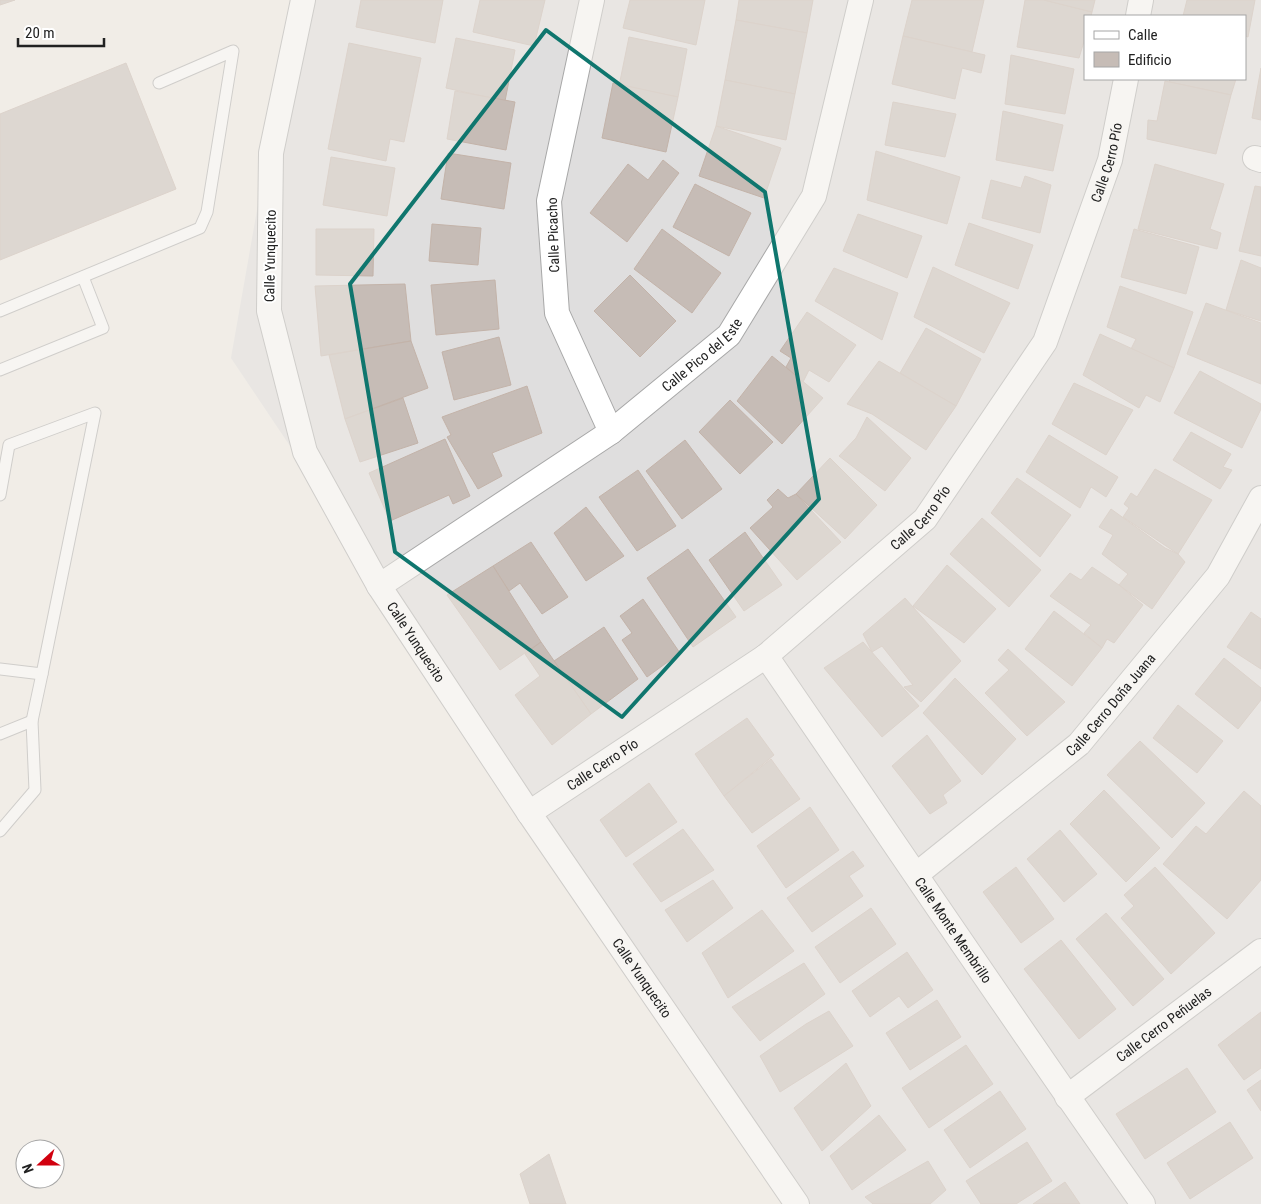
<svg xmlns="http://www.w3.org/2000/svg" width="1261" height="1204" viewBox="0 0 1261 1204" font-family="'Roboto Condensed',sans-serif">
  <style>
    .residential { fill: #dfdede; fill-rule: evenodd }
    .building { fill: #c6bcb6; stroke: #c3b3a9 }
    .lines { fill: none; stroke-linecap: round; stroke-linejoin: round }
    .lane-casing { stroke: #a8a8a8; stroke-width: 13 }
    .street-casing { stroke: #a8a8a8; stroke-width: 26 }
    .lane { stroke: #fff; stroke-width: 11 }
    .street { stroke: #fff; stroke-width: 24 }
    .marked { fill: none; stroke: #0f766e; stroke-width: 4; stroke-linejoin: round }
    .labels { text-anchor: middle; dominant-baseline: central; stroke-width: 4; stroke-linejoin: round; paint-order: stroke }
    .street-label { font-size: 14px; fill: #212121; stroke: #fff }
  </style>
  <rect width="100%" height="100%" fill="#f1ede7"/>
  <path class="residential" d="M294 0H1261V1204H798L231 358ZM1085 16H1245V79H1085Z"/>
  <g class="building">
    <polygon points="0,0 15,0 0,5"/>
    <polygon points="361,0 443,0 435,43 356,27"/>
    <polygon points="480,0 545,0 534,46 473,32"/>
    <polygon points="630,0 705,0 696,45 623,28"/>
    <polygon points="739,0 813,0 807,33 736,20"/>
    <polygon points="912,0 984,0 972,52 903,36"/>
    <polygon points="1025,0 1044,0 1092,12 1091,16 1085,16 1085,38 1079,58 1017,47"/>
    <polygon points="1044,0 1095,0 1092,12"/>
    <polygon points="1187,0 1255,0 1248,37 1245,36 1245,16 1183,16"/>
    <polygon points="736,20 807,33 795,94 725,80"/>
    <polygon points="903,36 985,55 981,73 962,68 955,99 892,84"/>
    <polygon points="629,37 687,49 678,97 619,86"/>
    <polygon points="456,38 515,50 505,101 446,88"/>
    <polygon points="349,43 421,58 404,142 390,139 386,161 328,149"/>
    <polygon points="1011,55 1074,69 1065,114 1005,104"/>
    <polygon points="126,63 176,189 0,260 0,114"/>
    <polygon points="1261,68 1261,120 1252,118"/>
    <polygon points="1170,79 1236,79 1231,95 1169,82"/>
    <polygon points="725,80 795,94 786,140 716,126"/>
    <polygon points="1165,81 1231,95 1216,154 1147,139 1148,120 1157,121"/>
    <polygon points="613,83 678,97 666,152 602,138"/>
    <polygon points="455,91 515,102 506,150 447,139"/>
    <polygon points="893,102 956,114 945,157 885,145"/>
    <polygon points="1003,111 1063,125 1053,171 996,160"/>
    <polygon points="716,126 781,148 764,198 699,176"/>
    <polygon points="876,151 960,177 947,224 867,200"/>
    <polygon points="448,153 511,163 504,209 441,199"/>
    <polygon points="331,157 395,168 387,216 323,205"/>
    <polygon points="663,160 679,173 627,242 590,213 628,164 648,180"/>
    <polygon points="1155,164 1224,184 1210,229 1221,233 1217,249 1138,229"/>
    <polygon points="1025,176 1051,185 1040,233 982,218 991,180 1021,188"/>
    <polygon points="695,184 751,213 729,256 673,227"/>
    <polygon points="1255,186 1261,187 1261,256 1239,251"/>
    <polygon points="858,214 922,236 907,278 843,251"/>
    <polygon points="969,223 1033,245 1018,289 955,265"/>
    <polygon points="432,224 481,228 478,265 429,261"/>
    <polygon points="316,229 374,229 373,276 316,275"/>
    <polygon points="662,229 721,273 692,313 634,269"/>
    <polygon points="1134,229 1199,247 1186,294 1121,277"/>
    <polygon points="1241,260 1261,268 1261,321 1226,310"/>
    <polygon points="933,267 1010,303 984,353 914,317"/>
    <polygon points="834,268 898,293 882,340 815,301"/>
    <polygon points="630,275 676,321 640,357 594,311"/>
    <polygon points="495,280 499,329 436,335 431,285"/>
    <polygon points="405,284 411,341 321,356 315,286"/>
    <polygon points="1120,286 1193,312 1174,368 1131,349 1136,339 1107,327"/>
    <polygon points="1206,303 1261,323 1261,384 1187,354"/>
    <polygon points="807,312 856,345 829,382 809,370 803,382 786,367 791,358 780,351"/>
    <polygon points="926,328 981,359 956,406 900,373"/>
    <polygon points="1100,334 1174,368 1160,402 1146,395 1139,408 1083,375"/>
    <polygon points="499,337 511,385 454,400 442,352"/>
    <polygon points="411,341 428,388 345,419 329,355"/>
    <polygon points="772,356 823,398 782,444 737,401"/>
    <polygon points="879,361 956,406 926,450 872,414 847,404"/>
    <polygon points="1200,371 1261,404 1261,409 1242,448 1174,413"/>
    <polygon points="1074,383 1133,410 1106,455 1052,424"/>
    <polygon points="527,386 542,433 492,453 502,476 478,489 447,437 451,435 442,417"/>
    <polygon points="403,398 418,443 360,462 345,419"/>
    <polygon points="730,400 773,442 740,474 699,432"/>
    <polygon points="867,417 911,458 885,491 839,456 856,438"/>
    <polygon points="1191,432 1231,454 1223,467 1232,470 1220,489 1173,460"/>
    <polygon points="1049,435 1118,477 1106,497 1091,487 1080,508 1026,472"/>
    <polygon points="445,439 470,496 453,504 449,495 390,521 369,473"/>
    <polygon points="685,440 722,489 682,519 646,471"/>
    <polygon points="830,458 877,505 845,539 796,494"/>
    <polygon points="1155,469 1212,500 1178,554 1123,517 1129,508 1124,504 1131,493 1137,497"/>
    <polygon points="638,470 676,526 637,551 599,497"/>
    <polygon points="1017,478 1071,515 1040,557 991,513"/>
    <polygon points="778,489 788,498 796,494 841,542 797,580 750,528 773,507 767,500"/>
    <polygon points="586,507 624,556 586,581 554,533"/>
    <polygon points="1111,509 1165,548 1178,554 1185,562 1152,609 1119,585 1128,574 1102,554 1113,535 1099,527"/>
    <polygon points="982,518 1041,570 1009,607 950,554"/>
    <polygon points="745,532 782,585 744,611 709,560"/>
    <polygon points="531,542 568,597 542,614 520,583 509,591 493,566"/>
    <polygon points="688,549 736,617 693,647 647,578"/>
    <polygon points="947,565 996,609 964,643 913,606"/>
    <polygon points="493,566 541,642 500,670 447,595"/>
    <polygon points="1092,567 1119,585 1143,605 1114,643 1107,639 1102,648 1084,633 1091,625 1050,596 1070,573 1081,580"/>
    <polygon points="905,598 961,661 921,702 904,687 913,685 882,646 872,652 863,634"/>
    <polygon points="643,599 680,653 647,677 622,640 632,633 620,616"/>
    <polygon points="1054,611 1102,648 1072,686 1025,649"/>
    <polygon points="1251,612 1261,619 1261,669 1227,647"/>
    <polygon points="604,627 638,679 591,714 554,661"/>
    <polygon points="541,642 591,714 552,745 515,695 540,676 525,654"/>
    <polygon points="863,642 919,706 882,737 824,668"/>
    <polygon points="1008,649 1065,702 1027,736 985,693 1009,670 998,660"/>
    <polygon points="1224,658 1261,688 1261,700 1238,729 1195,694"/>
    <polygon points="955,678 1016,739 982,775 923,713"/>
    <polygon points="1178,705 1223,741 1197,773 1153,738"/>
    <polygon points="747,718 774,755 724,796 695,754"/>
    <polygon points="927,735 961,781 943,795 947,803 930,814 892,766"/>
    <polygon points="1140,741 1205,803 1172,838 1107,775"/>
    <polygon points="771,759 800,799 752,833 724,796"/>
    <polygon points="649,783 677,822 626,857 600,820"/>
    <polygon points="1104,790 1160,848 1126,882 1070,824"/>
    <polygon points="1244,791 1261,806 1261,880 1227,919 1163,864 1196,826 1206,834"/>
    <polygon points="810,807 839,850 786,888 757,846"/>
    <polygon points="683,829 714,870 661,902 633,864"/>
    <polygon points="1060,830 1097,874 1064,902 1027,859"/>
    <polygon points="853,851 864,866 849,876 863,896 812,932 787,898"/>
    <polygon points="1016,867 1054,919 1021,943 983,892"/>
    <polygon points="1155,867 1215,933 1171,974 1121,918 1134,906 1124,895"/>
    <polygon points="713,880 733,908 687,942 665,910"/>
    <polygon points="871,908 896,944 840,983 815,947"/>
    <polygon points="762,910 794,951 728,998 702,953"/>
    <polygon points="1106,913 1164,979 1133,1006 1076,939"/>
    <polygon points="1061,940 1116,1009 1079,1039 1024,969"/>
    <polygon points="907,952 933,990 908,1008 899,996 870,1017 852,991"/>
    <polygon points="804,963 825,994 760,1041 732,1007"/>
    <polygon points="937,1000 961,1037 910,1070 886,1033"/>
    <polygon points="829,1011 853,1046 780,1092 760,1056 806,1024"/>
    <polygon points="1261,1012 1261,1068 1244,1080 1218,1045"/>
    <polygon points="966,1045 993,1084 929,1128 902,1088"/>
    <polygon points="846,1063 871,1106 822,1151 794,1108"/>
    <polygon points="1187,1068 1216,1112 1145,1159 1116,1114"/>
    <polygon points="1261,1080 1261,1111 1247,1090"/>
    <polygon points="1000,1091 1026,1129 970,1168 944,1130"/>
    <polygon points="879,1115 906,1150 852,1190 830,1156"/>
    <polygon points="1230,1122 1253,1158 1190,1199 1167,1163"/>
    <polygon points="1027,1142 1052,1181 1016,1204 981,1204 966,1181"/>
    <polygon points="549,1154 566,1204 530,1204 520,1174"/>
    <polygon points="928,1161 946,1190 930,1204 873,1204 865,1197"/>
    <polygon points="1065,1182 1080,1204 1033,1204"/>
  </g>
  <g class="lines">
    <defs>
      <g id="lane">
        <polyline points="0,311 200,228 207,212 233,51 159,83"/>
        <polyline points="0,370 103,328 83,277"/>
        <polyline points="0,495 9,445 95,413 42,674 0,669"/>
        <polyline points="0,734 32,721"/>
        <polyline points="0,831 35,790 32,721 42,674"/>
      </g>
      <g id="street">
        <path id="s1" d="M303 0 271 153 269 311 305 452 379 586 529 813 797 1204"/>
        <polyline points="592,0 549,201 557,313 611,432"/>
        <polyline points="1138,16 1141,0"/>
        <polyline points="1255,158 1261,160"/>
        <path id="s2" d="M379 586 611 432 729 335 814 196 861 0"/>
        <path id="s3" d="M766 656C892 839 1015 1023 1143 1204"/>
        <path id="s4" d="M529 813 766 656 925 519 1045 342 1110 160 1126 79"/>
        <path id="s5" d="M917 874 1079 744 1218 576 1261 498"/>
        <path id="s6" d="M1067 1097 1261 951"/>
      </g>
    </defs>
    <use href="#lane" class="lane-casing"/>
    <use href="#street" class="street-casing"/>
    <use href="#lane" class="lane"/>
    <use href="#street" class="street"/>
  </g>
  <path d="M0 0H1261V1204H0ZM546 30 765 192 819 499 622 717 395 552 350 284Z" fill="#f1ede7" fill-opacity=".55" fill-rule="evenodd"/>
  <path class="marked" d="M546 30 765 192 819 499 622 717 395 552 350 284Z"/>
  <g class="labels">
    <g class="street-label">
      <text stroke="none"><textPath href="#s4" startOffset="898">Calle Cerro Pío</textPath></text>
      <text transform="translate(553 235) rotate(-92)">Calle Picacho</text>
      <text transform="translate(270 256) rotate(-89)">Calle Yunquecito</text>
      <text stroke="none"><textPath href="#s2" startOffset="398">Calle Pico del Este</textPath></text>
      <text stroke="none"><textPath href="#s4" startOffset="492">Calle Cerro Pío</textPath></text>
      <text stroke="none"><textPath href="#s1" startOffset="680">Calle Yunquecito</textPath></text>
      <text stroke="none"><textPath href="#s5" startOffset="258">Calle Cerro Doña Juana</textPath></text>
      <text stroke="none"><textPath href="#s4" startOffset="88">Calle Cerro Pío</textPath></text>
      <text stroke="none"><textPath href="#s3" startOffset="332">Calle Monte Membrillo</textPath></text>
      <text stroke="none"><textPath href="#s1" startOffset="1085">Calle Yunquecito</textPath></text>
      <text stroke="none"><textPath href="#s6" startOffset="121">Calle Cerro Peñuelas</textPath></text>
    </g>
  </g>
  <rect x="1084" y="15" width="162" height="65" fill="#ffffff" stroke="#a6a6a6"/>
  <rect x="1094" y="31" width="25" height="8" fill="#ffffff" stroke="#a6a6a6"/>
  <text x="1128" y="40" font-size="15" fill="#212121">Calle</text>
  <rect x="1094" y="52" width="25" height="15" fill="#c6bcb6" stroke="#a6a6a6"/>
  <text x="1128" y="65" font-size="15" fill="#212121">Edificio</text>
  <g transform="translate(40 1164) rotate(249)"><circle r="24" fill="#ffffff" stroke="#a6a6a6"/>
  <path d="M0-4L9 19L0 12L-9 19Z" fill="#d1000f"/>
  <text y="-8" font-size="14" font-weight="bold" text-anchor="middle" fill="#212121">N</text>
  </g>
  <path d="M18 38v8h86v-8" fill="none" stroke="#212121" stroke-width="2.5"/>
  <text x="25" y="38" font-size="15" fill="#212121" stroke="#ffffff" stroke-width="4" paint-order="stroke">20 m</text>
</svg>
